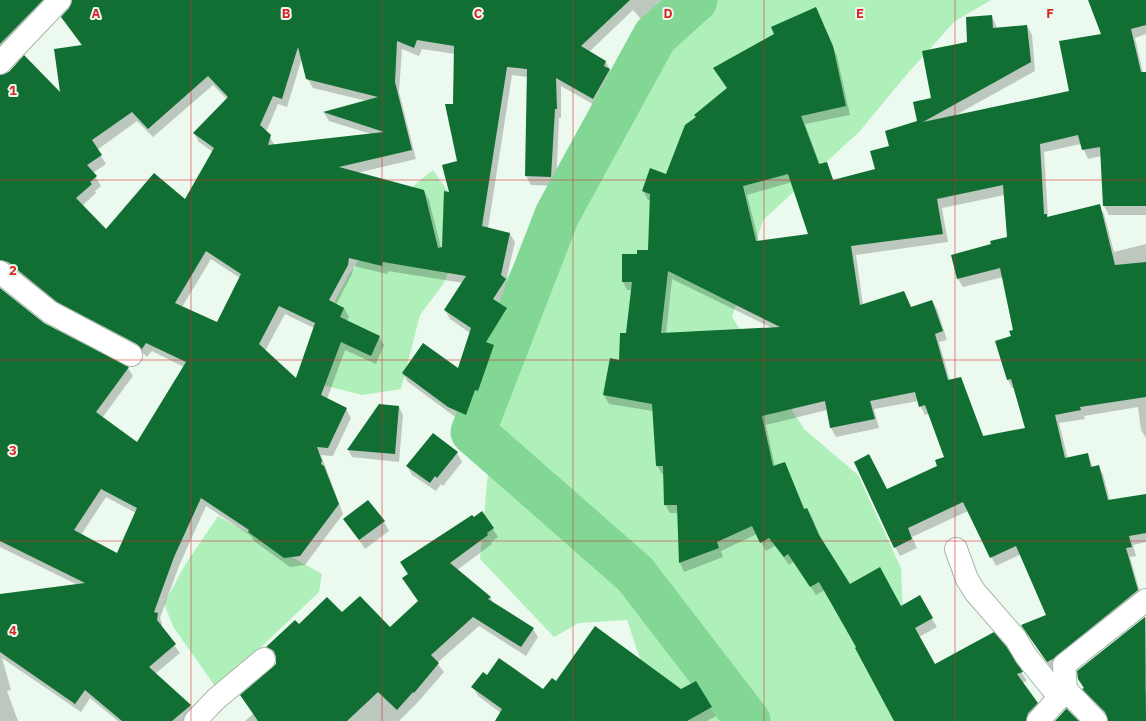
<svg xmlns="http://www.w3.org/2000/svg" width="1146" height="721" viewBox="0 0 1146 721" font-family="'IBM Plex Sans',sans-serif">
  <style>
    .green { fill: #aeefba }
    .shadow { fill: #0003; fill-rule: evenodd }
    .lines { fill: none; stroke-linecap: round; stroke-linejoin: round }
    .river { stroke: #82d795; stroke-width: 45 }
    .building { fill: #116f34; fill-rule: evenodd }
    .minor-casing { stroke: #a9b6ab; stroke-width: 24 }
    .minor { stroke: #fff; stroke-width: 22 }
    .grid { fill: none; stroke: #d62828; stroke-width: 1; stroke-opacity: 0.55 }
    .grid-label { font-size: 13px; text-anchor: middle; font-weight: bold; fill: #d62828; stroke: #ecf9ee; stroke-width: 4; stroke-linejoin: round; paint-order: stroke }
  </style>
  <rect width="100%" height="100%" fill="#ecf9ee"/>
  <g class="green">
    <polygon points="667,0 991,0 955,21 908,73 859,132 763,220 732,317 804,429 858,475 901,568 907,707 902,721 661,721 627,620 579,623 554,637 480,559 506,279"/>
    <polygon points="433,170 468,220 444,283 420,315 401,389 362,395 295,378 348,276 405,193"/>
    <polygon points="218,516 322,574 319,592 217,689 174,628 164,604 185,565"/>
  </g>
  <g class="shadow">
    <polygon points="0,0 58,0 0,57"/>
    <path d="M73 0H661L641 19 633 10 589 52 606 62 615 79 598 107 561 86V118H559L556 186 531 185 526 176 528 77 512 75 488 228 510 234 515 242 506 281 511 288 500 304 507 309 512 318 494 346 499 355 483 400 480 399 471 423 454 416 408 382 403 374 424 345 458 369 470 333 450 319 445 310 463 283 388 271 387 274 354 266 352 274 336 305 344 308 349 317 347 321 379 337 384 345 376 364 345 350 327 399 346 409 351 418 333 456 321 455 343 514 305 565 290 567 254 541 251 536 206 506 179 566 160 618 162 623V628L180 653 155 674 190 705 195 714 191 721H118L90 698 81 712 2 658 11 690 7 691 18 721H0V595L78 585 0 547V289L42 323 128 368 133 376 102 418 138 443 184 367 152 351 147 357 143 353 63 310 0 270V76H4L24 57 62 95 82 46 62 17 73 4ZM402 49 419 56 422 49 455 54 453 105 459 162 443 248H441L429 200 424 191 357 173 416 159 399 92ZM302 58 307 78 313 88 367 101 324 113 329 121 371 134 275 145 266 132 278 104 287 107ZM213 85 227 99 194 133 199 142 213 152 185 200 106 230 82 206 96 193 95 191 101 186 93 173 106 164 97 150 137 121 153 137ZM211 259 240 278 217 324 182 307ZM285 314 314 328 296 380 265 351ZM106 497 136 513 117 555 81 535Z"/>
    <path d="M1089 0H1146V34L1135 38 1143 73H1146V215H1109L1104 206 1101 156 1088 159 1081 144 1044 152 1048 218 1099 205 1104 214 1114 252 1146 244V438L1141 430 1138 407 1084 416 1085 419 1059 423 1068 459 1087 454 1093 467 1098 466 1103 474 1110 501 1146 495V542L1133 545 1136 556 1130 557 1142 599 1058 668 1052 670 1022 626 1048 615 1021 554 996 566 968 511 912 537 917 548 900 556 895 547 887 490 938 466 945 457 929 414 925 415 918 401 874 409 879 428 836 437 831 428 827 410 766 425 775 467 785 463 805 510 807 509 812 517 822 541 850 585 901 607 919 597 937 627 919 637 934 665 1005 647 1027 681 1022 683 1042 712 1035 721H895L858 647 825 590 816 595 794 561 789 565 775 546 766 551 757 534 721 551 723 557 684 572 680 563 678 513H670L665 504 664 474H662L657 466 653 411 609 404 604 395 620 361 627 334 632 290H627L623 282 638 256 649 251 651 201 648 200 643 191 667 175 696 117 728 89 714 68 775 34 815 8 837 56 850 115 805 124 820 165 827 163 834 181 876 170 891 146 918 122 968 43 992 16 997 28 1027 26 1032 35 1035 71 954 116 1070 92 1103 35ZM792 182 809 235 759 242 747 195ZM1005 195 1008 237 992 245 958 279 963 287 1003 277 1014 331 1012 337 1008 380 1012 388H1014L1026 429 984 437 960 378 950 381 939 342 947 340 937 309 932 301 911 308 863 305 856 255 948 242 942 208ZM672 279 772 328 666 334Z"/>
    <polygon points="399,407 403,415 399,462 352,457 348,450"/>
    <polygon points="457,453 462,462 443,486 441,484 436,491 412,475 407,466"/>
    <polygon points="482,512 498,537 491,542 492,544 457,570 490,597 494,604 533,629 538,637 526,656 479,626 437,663 444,672 419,701 399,721 245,721 253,714 277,663 277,658 272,656 267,647 299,625 342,613 390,628 419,602 474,518"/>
    <polygon points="345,519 384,522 389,531 365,549"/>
    <polygon points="1146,617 1146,674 1137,680 1146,692 1146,721 1109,721 1089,698 1084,689 1078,671"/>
    <polygon points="487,676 543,690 556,683 681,690 696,682 716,716 707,721 497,721 501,713 478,696 473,687"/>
  </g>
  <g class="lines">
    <polyline class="river" points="695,0 655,36 557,215 473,432 635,574 748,721"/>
  </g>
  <g class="building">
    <polygon points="0,0 43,0 0,44"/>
    <path d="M72 0H630L581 46 606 61 604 66 610 69 593 99 556 78 557 109H555L551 177 525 176 527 69 507 67 482 226 510 233 501 275 506 279 493 299 507 308 486 342 494 345 478 391 475 390 466 415 448 407 402 373 423 343 458 368 471 328 444 310 466 276 383 262 382 266 349 258 348 265 329 300 344 308 340 317 380 336 371 356 341 342 321 395 347 408 328 448 317 447 322 461 321 464 324 466 339 504 300 556 284 558 248 532 249 530 201 498 174 557 154 612 158 613 157 620 176 644 149 667 191 705 172 721H122L85 690 75 704 0 652V594L85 583 0 541V288L44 323 129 367 96 412 137 442 186 362 146 343 142 349 137 344 57 302 8 262 0 260V75L9 72 24 55 60 92 54 49 82 45 61 17 69 8ZM417 40 454 46 453 104H445L457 161 442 165 449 192 444 191 442 247 438 248 424 190 339 167 412 150 395 82 397 41 414 48ZM298 47 306 79 378 97 323 112 384 132 268 145 271 135 260 125 273 96 282 99ZM208 76 228 97 193 133 214 148 185 199 154 173 106 229 76 198 92 184 90 182 97 176 87 165 102 155 92 140 132 112 148 129ZM206 251 241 274 217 322 175 303ZM279 306 315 323 296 378 259 344ZM101 489 137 508 117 553 74 530Z"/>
    <path d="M1088 0H1146V25L1131 29 1141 72H1146V206H1103L1100 147 1082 150 1078 135 1040 144 1044 214H1047V217L1100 204 1115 265 1146 262V397L1080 407 1081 410 1055 415 1065 458 1088 453 1091 467 1099 465 1108 500 1146 494V533L1129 536 1132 547 1126 548 1138 590 1053 659 1047 662 1021 625 1046 615 1016 546 990 558 963 502 908 528 912 539 894 548 854 462 869 454 887 489 937 466 935 460 944 457 925 405 919 407 915 392 870 401 875 419 830 428 825 401 762 416 773 466 785 462 804 509 807 508 819 535 850 584 880 567 901 606 920 595 933 618 915 628 935 664 994 632 1006 646 1023 672 1017 674 1038 703 1028 713 1026 721H894L855 648 856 647 819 582 810 587 788 554 784 557 769 538 760 543 752 526 717 542 719 548 679 563 677 505H664L663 466H656L652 404 603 395 610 358 619 360 620 333H626L632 282H622V254H637V250H648L650 194 642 191 650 168 666 174 685 125 696 117 694 115 727 88 713 68 774 34 771 27 816 7 833 46 846 106 801 116 819 164 827 162 833 180 875 169 870 151 889 146 885 131 917 121 913 102 931 98 922 51 967 42 966 17 992 15 993 28 1027 25 1031 62 923 122 1069 91 1059 41 1101 34ZM788 174 808 234 756 241 743 186ZM1003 185 1007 237 990 241 991 244 951 255 957 279 1000 268 1013 330 1009 331 1011 336 995 341 1007 380 1011 379 1025 428 983 436 961 377 948 380 935 334 943 331 932 300 911 307 904 291 860 305 851 246 943 234 937 199ZM668 271 780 327 661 333Z"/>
    <polygon points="379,404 399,406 395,454 347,450"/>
    <polygon points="433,433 458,452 437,478 435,476 430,483 406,466"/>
    <polygon points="368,500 385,521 359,540 343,519"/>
    <polygon points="482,511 494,528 487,533 488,535 450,563 491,597 488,599 534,628 521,647 473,617 431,655 439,663 414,693 413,692 397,710 378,692 347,721 258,721 240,695 276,664 276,657 274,651 266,647 295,620 299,624 327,597 342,612 360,596 390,627 418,601 402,578 408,574 400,562 472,515 474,517"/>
    <polygon points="1145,617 1146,721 1108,721 1105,712 1082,689 1084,688 1078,679 1077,671"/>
    <polygon points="595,626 681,689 696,681 712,707 687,721 495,721 502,709 471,687 483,672 487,675 499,658 543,689 552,678 556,681"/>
    <polygon points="1066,709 1066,708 1079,721 1055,721"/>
  </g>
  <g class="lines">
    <defs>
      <g id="minor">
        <polyline points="0,63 60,0"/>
        <polyline points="0,272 50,312 131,355"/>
        <polyline points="956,549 967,579 975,592 1016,639 1026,656 1060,698"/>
        <polyline points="1066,690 1096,721"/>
        <polyline points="195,721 216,699 264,659"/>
        <polyline points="1038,721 1066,690 1064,665 1146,600"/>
      </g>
    </defs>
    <use href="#minor" class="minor-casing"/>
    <use href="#minor" class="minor"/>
  </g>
  <path class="grid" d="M191 0V721M382 0V721M573 0V721M764 0V721M955 0V721M0 180H1146M0 360H1146M0 541H1146"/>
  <g class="grid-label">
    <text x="96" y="18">A</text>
    <text x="286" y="18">B</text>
    <text x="478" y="18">C</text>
    <text x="668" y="18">D</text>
    <text x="860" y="18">E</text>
    <text x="1050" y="18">F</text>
    <text x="13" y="95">1</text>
    <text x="13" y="275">2</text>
    <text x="13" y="455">3</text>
    <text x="13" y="635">4</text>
  </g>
</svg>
